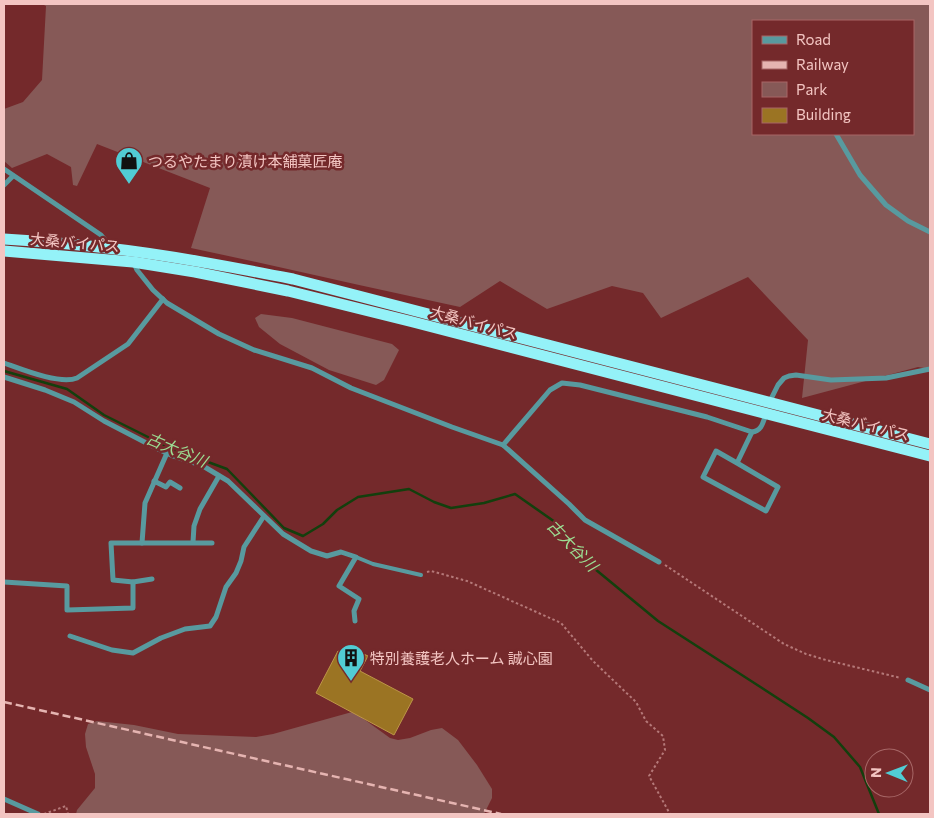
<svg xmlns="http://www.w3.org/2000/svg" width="934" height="818" viewBox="0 0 934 818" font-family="Commissioner,'Noto Sans JP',sans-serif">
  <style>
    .green { fill: #865957; fill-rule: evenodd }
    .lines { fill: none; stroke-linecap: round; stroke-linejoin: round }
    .stream { stroke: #133f0d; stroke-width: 2.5 }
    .building { fill: #9b7423; stroke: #bd9548 }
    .path { stroke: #b57979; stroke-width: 2; stroke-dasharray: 2.5 2.5; stroke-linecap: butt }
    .service { stroke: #589a9f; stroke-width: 4 }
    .minor { stroke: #589a9f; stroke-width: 5 }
    .trunk { stroke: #94f2f8; stroke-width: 11 }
    .rail { stroke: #e5b4b1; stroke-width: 2.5; stroke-dasharray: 8 4; stroke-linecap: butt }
    .labels { text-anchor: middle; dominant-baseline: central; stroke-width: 5; stroke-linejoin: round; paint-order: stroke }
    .poi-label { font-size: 15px; fill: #f3c5c2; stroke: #74292b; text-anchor: start }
    .street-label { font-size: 15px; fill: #f3c5c2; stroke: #74292b }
    .water-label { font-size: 16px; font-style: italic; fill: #9cde93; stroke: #74292b }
  </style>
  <rect width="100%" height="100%" fill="#74292b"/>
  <g class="green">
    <path d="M42 4H930V369L918 367 802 398 808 340 748 277 661 318 643 293 612 286 547 309 500 281 460 307C370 288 281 267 191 248L210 188 97 144 77 186 73 185 71 167 47 154 12 168 4 161V109L23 102 42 80 46 6ZM753 21H913V134H753Z"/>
    <polygon points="261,314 292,318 392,344 399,350 384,380 376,385 329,370 280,344 259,327 255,318"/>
    <polygon points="352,712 361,717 390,738 398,740 410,738 431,730 442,728 458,740 477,765 492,789 492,798 484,814 76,814 77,810 95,788 95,774 86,747 85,734 88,724 97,721 134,725 178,734 256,737 273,734"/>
  </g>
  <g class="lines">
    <polyline class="stream" points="4,371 67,389 104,415 170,448 227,469 284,528 303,536 323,524 337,510 358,497 409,489 434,502 451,508 484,503 515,494 555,522 578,555 658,621 762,688 808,718 834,737 860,767 879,814"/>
  </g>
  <polygon class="building" points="338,651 353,659 357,651 368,656 360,671 413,699 394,735 316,693"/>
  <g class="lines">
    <g class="path">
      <polyline points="665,565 784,644 806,654 826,660 901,678"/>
      <polyline points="427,572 431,571 467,581 561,623 593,661 636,702 646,721 663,736 665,750 649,776 670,814"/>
      <polyline points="44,814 66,806 68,814"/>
    </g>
    <polyline class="service" points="356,557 373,564 421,575"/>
    <g class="minor">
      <polyline points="836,134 860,175 886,205 908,221 930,232"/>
      <polyline points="4,169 101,235 105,240 104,247"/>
      <polyline points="4,185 13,176"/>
      <polyline points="134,263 137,270 153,290 167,303 219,334 254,350 312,368 351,388 452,427 503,445 569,504 585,520 659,562"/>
      <path d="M4 363C21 369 60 385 77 378L128 344 163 299"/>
      <polyline points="4,377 45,390 74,402 104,421 156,448 173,456 203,466 228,481 283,534 311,551 327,556 341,552 356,557 339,586 359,599 354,611 355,621"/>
      <polyline points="769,403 778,385 784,378 789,376 796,375 831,380 886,378 930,369"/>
      <path d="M503 445 550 390 562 383 580 385 707 417 752 432C762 431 763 422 766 414"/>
      <polyline points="737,463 778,487 766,511 703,477 716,451 737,463 752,432"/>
      <polyline points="154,481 166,487 170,482 180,488"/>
      <polyline points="193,542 194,526 200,509 219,476"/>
      <polyline points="142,543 145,503 167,453"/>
      <polyline points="152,579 133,582 113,580 111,543 212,543"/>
      <polyline points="4,582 67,586 67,610 133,608 133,582"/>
      <polyline points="70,636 112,650 133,653 161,638 185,629 210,626 216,617 226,587 236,573 241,561 244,547 264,516"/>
      <polyline points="908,680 930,690"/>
      <polyline points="4,799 38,814"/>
    </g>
    <g class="trunk">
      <path d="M4 239C38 241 73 244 107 248 169 255 231 267 293 279L930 444"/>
      <polyline points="4,251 133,262 195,272 288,291 413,322 930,456"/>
    </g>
    <polyline class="rail" points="4,702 501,814"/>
  </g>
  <defs>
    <symbol id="shop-pin" viewBox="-11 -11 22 30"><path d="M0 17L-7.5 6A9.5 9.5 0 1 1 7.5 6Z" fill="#51ccd4" stroke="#74292b"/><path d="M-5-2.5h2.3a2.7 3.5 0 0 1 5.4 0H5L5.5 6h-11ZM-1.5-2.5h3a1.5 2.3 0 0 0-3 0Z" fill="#111"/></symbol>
    <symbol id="building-pin" viewBox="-11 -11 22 30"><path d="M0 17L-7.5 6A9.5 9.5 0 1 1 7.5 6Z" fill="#51ccd4" stroke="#74292b"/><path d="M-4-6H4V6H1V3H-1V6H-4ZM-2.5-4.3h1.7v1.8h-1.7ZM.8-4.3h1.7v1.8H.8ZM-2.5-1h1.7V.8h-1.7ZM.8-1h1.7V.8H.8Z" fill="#111"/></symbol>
  </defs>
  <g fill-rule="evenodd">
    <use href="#shop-pin" x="113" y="145" width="32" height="43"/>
    <use href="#building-pin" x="335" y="642" width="32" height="43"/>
  </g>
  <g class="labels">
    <g class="poi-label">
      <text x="148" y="161">つるやたまり漬け本舗菓匠庵</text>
      <text x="370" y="658">特別養護老人ホーム 誠心園</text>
    </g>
    <g class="street-label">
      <text transform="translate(75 242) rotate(5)">大桑バイパス</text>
      <text transform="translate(474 322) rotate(15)">大桑バイパス</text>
      <text transform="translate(866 424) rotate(14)">大桑バイパス</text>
    </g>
    <g class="water-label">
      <text transform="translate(177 449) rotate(23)">古大谷川</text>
      <text transform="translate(573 545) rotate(46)">古大谷川</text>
    </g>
  </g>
  <rect width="934" height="818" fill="none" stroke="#f3c5c2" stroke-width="10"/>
  <rect x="752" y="20" width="162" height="115" fill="#74292b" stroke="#a76767"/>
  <rect x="762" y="36" width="25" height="8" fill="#589a9f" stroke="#a76767"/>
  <text x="796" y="45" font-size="15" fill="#f3c5c2">Road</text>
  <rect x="762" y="61" width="25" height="8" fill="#e5b4b1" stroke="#a76767"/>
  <text x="796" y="70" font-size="15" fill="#f3c5c2">Railway</text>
  <rect x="762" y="82" width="25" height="15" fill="#865957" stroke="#a76767"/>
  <text x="796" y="95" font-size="15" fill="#f3c5c2">Park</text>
  <rect x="762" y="108" width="25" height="15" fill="#9b7423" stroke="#a76767"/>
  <text x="796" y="120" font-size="15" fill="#f3c5c2">Building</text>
  <g transform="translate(889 773) rotate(271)"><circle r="24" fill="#74292b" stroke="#a76767"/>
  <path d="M0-4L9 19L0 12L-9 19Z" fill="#51ccd4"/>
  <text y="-8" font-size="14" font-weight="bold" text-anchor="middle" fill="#f3c5c2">N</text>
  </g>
</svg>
